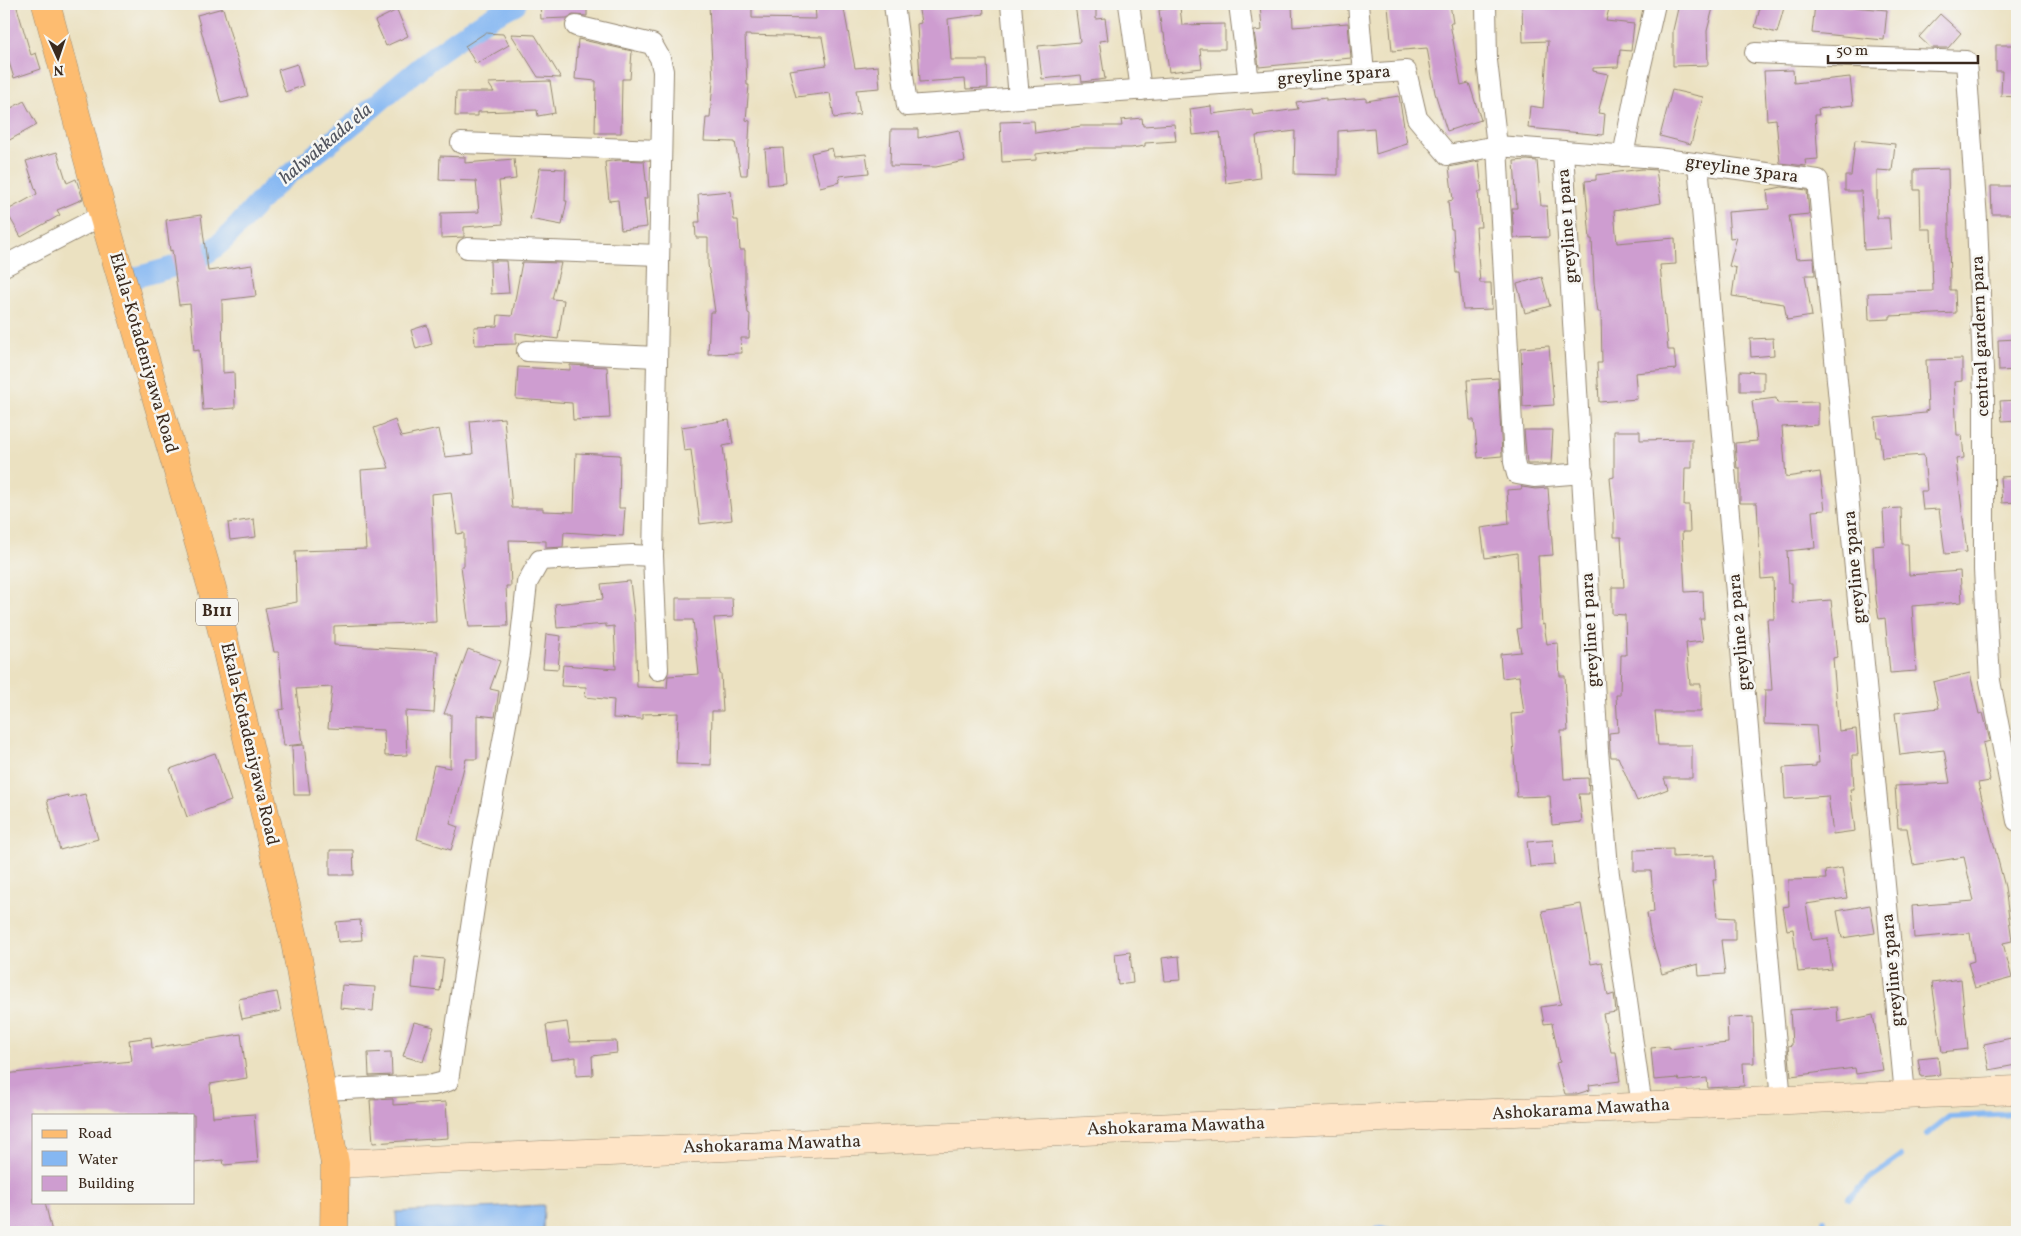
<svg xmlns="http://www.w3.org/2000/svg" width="2021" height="1236" viewBox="0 0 2021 1236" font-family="Vollkorn,serif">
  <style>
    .water { fill: #85b7f2; stroke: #607088 }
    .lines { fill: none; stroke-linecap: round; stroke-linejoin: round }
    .stream { stroke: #85b7f2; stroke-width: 6 }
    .canal { stroke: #85b7f2; stroke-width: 21 }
    .building { fill: #ce9dd0 }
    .street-casing { stroke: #938670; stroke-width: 22 }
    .secondary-casing { stroke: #938670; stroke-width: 29 }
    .primary-casing { stroke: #938670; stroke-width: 29 }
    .street { stroke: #fff; stroke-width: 20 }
    .secondary { stroke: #fee4c6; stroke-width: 28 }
    .primary { stroke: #fdbc70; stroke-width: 28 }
    .labels { text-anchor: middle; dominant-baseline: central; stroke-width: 5; stroke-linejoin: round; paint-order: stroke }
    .shield { fill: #f6f6f2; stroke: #73675e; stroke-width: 1 }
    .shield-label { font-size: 16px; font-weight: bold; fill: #3b2a1e }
    .street-label { font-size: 18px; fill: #3b2a1e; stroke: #f6f6f2 }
    .water-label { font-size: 19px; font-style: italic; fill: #51545e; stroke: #f6f6f2 }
  </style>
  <rect width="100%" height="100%" fill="#f6f6f2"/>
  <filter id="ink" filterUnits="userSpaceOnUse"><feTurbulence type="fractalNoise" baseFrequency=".02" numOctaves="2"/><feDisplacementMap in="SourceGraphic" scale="10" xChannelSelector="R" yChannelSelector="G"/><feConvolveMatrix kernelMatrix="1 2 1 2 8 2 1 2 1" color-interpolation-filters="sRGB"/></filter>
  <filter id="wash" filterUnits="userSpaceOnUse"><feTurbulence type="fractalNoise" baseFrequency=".0096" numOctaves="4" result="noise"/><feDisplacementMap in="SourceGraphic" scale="20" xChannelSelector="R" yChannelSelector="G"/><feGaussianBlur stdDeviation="1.12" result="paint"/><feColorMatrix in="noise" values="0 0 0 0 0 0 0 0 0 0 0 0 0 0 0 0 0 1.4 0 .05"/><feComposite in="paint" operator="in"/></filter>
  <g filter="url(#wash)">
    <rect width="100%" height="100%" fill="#ebe1c1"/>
    <polygon class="water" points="544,1205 543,1232 397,1232 396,1212"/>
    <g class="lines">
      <g class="stream">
        <polyline points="1927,1134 1949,1117 2017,1114"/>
        <polyline points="1849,1198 1870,1178 1901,1156"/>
        <polyline points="1372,1232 1381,1228 1396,1232"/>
        <polyline points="1822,1232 1824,1221"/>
      </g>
      <path class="canal" d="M137 277C158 271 181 266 202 256 228 243 252 206 275 186 300 165 327 146 352 125 404 81 454 34 516 4"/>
    </g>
    <g id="blocks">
      <g class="building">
        <polygon points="4,4 16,4 31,55 36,53 41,69 14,78 7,56 4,57"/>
        <polygon points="540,4 587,4 587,16 573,15 567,18 541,19"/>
        <polygon points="815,4 843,4 855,68 878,66 880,88 856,90 860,114 834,118 830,93 796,97 789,70 827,65 822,37 745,35 747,85 749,85 746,120 750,121 747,175 741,175 735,142 704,141 706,118 710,118 713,82 709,5 752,5 752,18 816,19"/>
        <polygon points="918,4 983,4 984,14 948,19 951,60 987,60 988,88 966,89 965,79 920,82 917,24 921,23"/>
        <polygon points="1075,4 1096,4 1096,19 1105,18 1108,40 1099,41 1105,79 1082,82 1081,75 1042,79 1038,46 1080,42"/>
        <polygon points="1260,4 1292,4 1293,27 1348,23 1351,58 1259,67 1254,31 1262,30"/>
        <polygon points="1415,4 1450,4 1453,23 1450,23 1461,85 1469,83 1481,120 1447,131 1435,93 1427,48 1392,51 1388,6"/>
        <polygon points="1522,4 1610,4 1606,21 1634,24 1631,51 1620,50 1618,67 1593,68 1593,71 1608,74 1598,113 1605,114 1603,135 1528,128 1530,106 1543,108 1548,41 1523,42"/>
        <polygon points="1679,4 1693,4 1713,8 1707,31 1708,65 1673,66 1673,30"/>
        <polygon points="1761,4 1785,4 1777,33 1755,27"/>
        <polygon points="1815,4 1842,4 1842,6 1887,10 1884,40 1812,33"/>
        <polygon points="1180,7 1182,25 1225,24 1225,49 1200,49 1202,68 1169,72 1164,33 1162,33 1159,10"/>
        <polygon points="223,8 248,96 221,103 197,15"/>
        <polygon points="397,10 408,36 386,46 375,21"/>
        <polygon points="1940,14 1961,33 1948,48 1931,48 1919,37"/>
        <polygon points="485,33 503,34 509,45 476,64 465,46"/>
        <polygon points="511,34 535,35 561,78 538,77"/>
        <polygon points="578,39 632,51 630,79 622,79 621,133 595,133 596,81 575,79"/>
        <polygon points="1996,45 2017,45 2017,97 2001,96 2002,71 1996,71"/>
        <polygon points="297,64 303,86 285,92 278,70"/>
        <polygon points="1793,70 1794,83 1850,77 1853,105 1818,109 1819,115 1815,115 1818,159 1805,160 1806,166 1780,163 1776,119 1767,120 1764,71"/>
        <polygon points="550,81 555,113 538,116 537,110 478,112 478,116 455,116 456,92 494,92 488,83"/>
        <polygon points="1672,90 1703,97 1691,144 1660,136"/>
        <polygon points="1399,96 1407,144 1376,154 1374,128 1338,131 1338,175 1294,174 1295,131 1256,136 1260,178 1226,183 1220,132 1193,135 1190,109 1211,106 1212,114 1252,109 1253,115 1298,109 1296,102 1326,98 1326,101 1366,98 1366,101"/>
        <polygon points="24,101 37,125 4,143 4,112"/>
        <polygon points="1142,118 1143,126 1174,124 1176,141 1145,143 1145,146 1131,148 1080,148 1036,154 1036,160 1002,162 1000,122 1034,121 1035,133 1081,126 1122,126 1121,120"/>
        <polygon points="891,129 918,129 918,138 959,130 965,161 936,167 890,166"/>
        <polygon points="1855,140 1895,144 1892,171 1877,170 1877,218 1889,218 1891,248 1864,250 1861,191 1845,191 1845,176 1851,176"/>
        <polygon points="783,148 786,183 768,185 765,149"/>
        <polygon points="832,148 834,157 866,154 869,173 839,176 840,182 820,187 811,153"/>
        <polygon points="57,152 67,183 76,179 83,199 57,210 60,215 21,237 6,211 37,194 26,161"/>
        <polygon points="440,156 465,157 465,163 514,159 516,179 499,181 503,224 464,227 464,237 441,238 441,213 479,212 476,181 439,180"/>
        <polygon points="619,160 644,161 648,198 644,198 647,227 621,230 618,200 609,201 605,162"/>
        <polygon points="1527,160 1537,161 1541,206 1547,206 1549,237 1514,238 1512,208 1517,208 1514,161"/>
        <polygon points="1479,161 1482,192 1478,192 1481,227 1476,227 1480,283 1491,283 1492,309 1463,310 1459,273 1456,273 1453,229 1451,229 1448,201 1453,200 1449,167"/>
        <polygon points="540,168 566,169 565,201 567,201 562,225 530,219"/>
        <polygon points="1642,169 1656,170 1661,203 1614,211 1617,243 1675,238 1676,264 1660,265 1668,350 1674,350 1676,369 1635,373 1637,399 1599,402 1597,363 1602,363 1601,312 1598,312 1594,283 1592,239 1590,239 1585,181 1596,180 1596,175"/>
        <polygon points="1948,169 1950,290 1955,290 1956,313 1890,316 1890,319 1869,320 1868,293 1933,291 1931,229 1921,229 1920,190 1914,190 1914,170"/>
        <polygon points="1991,186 2017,186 2017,214 1992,214"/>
        <polygon points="1782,187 1807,190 1809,214 1789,216 1796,259 1814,258 1815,275 1805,275 1812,316 1787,320 1784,304 1732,296 1736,268 1729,266 1737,237 1730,238 1728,212 1769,209 1767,190"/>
        <polygon points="731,191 734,220 738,220 740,250 745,250 745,285 748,313 750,314 749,338 741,338 742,353 708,354 710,312 715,312 708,264 708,238 696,238 695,222 700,222 698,194"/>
        <polygon points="201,215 208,271 252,265 256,296 222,300 223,373 234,372 235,408 203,410 199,350 194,351 190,304 179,305 172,250 170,251 166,220"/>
        <polygon points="490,261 506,261 509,293 491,294"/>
        <polygon points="522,262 561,263 552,299 564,300 558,339 516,333 516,344 475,345 474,327 497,326 498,315 512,316"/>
        <polygon points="1542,277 1550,306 1525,313 1517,284"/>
        <polygon points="427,325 432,344 416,349 411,330"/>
        <polygon points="1773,338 1774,355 1751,357 1750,339"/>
        <polygon points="2017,339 2017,370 1999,371 1998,340"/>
        <polygon points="1549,346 1554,405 1523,407 1521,348"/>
        <polygon points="1962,359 1962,381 1954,382 1957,435 1962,435 1964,458 1956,459 1967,552 1945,554 1939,509 1923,510 1921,491 1927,491 1924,455 1882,458 1880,437 1877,437 1875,418 1925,413 1925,411 1928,410 1926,360"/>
        <polygon points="570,365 607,367 610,418 573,420 572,403 516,399 518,367 570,370"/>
        <polygon points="1740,371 1764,372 1764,391 1740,391"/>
        <polygon points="1498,378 1502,456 1478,458 1474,420 1470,420 1467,380"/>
        <polygon points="1776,398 1777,403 1818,402 1818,425 1782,427 1786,477 1820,472 1825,510 1812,511 1815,548 1787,551 1789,583 1792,583 1792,603 1831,600 1837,657 1833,658 1839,731 1856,729 1858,755 1852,755 1854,789 1850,789 1855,831 1833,834 1828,796 1785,799 1783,768 1816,766 1816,763 1819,763 1816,726 1764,724 1765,690 1772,690 1767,619 1774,619 1773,578 1761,579 1757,503 1740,503 1740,468 1737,468 1735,443 1757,441 1752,401"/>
        <polygon points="2017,400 2017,420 2002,421 2000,401"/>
        <polygon points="504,418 512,508 543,508 543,511 574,512 576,453 620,455 619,508 625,508 623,536 564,532 563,547 546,548 546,541 509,540 511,586 506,586 508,626 469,627 461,566 464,566 464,533 457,534 451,492 431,494 436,622 334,626 334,645 438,651 434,713 405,711 407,755 385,756 384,730 328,728 332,687 296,689 303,744 284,746 279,710 284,709 279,652 274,652 265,608 297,602 295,551 366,549 361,470 389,468 374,428 395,420 401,437 439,429 445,457 473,454 470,421"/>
        <polygon points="729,420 733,444 723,446 732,520 700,524 691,450 684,451 681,427"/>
        <polygon points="1524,430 1553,430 1551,464 1527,464"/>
        <polygon points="1614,431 1640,431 1640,440 1692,439 1692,468 1685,468 1684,505 1689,505 1690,532 1682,532 1685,592 1703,591 1704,619 1700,619 1703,641 1686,643 1690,684 1701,684 1701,712 1655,712 1658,745 1692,745 1692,778 1664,778 1668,789 1637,801 1618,757 1611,757 1610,749 1609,733 1618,732 1616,695 1620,695 1621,655 1626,655 1625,615 1612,614 1612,587 1624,587 1621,537 1614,537 1614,519 1610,478 1614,477"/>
        <polygon points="2017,476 2017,502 2002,503 2000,477"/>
        <polygon points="1522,487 1535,489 1548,488 1553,555 1538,556 1542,625 1544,624 1547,644 1558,643 1560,676 1565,676 1568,731 1561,731 1564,779 1588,778 1589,794 1579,794 1582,822 1552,825 1550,796 1517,797 1511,714 1524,713 1519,676 1502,678 1500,654 1521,652 1517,629 1521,628 1517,553 1485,558 1481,528 1509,524 1507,490 1521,489"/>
        <polygon points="1901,508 1902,544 1908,544 1909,575 1960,571 1962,602 1912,606 1916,671 1890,673 1885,618 1879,619 1876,600 1873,546 1885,545 1883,509"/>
        <polygon points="254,519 256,537 230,540 228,523"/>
        <polygon points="630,581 635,623 637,687 667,688 668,676 699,674 693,620 676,620 676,598 732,598 733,617 714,618 720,674 721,674 723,711 712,711 711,765 676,764 678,713 643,714 643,719 613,718 614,700 585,697 586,687 561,686 563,665 616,669 614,626 606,627 606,624 557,628 555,604 603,599 601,584"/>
        <polygon points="546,634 561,636 558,669 543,668"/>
        <polygon points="468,649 500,661 490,689 499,691 495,717 477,715 477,759 466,759 450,824 458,827 451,850 417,839 434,765 450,768 451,714 444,714"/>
        <polygon points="1970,673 1979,714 1983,713 1990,741 1983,743 1990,781 1978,783 2005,887 2012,941 2003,943 2012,978 1975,988 1968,963 1974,961 1970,933 1914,938 1912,906 1974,901 1964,857 1913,865 1907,828 1898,828 1895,786 1950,783 1944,750 1900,755 1895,713 1939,708 1933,682"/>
        <polygon points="304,745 310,795 294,795 292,746"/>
        <polygon points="215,753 231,801 187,817 170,769"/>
        <polygon points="85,794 98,839 60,850 47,800 68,795 69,798"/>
        <polygon points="1553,840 1555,865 1530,867 1527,842"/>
        <polygon points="1673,849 1673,857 1715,855 1716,880 1713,880 1717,917 1735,918 1735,940 1721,940 1725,974 1699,976 1698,964 1662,974 1650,933 1647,913 1654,912 1651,871 1634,871 1634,850"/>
        <polygon points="330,850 353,850 354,875 330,875"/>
        <polygon points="1842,868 1847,898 1806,904 1812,940 1828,938 1832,969 1798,972 1793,929 1787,930 1783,907 1789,906 1788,880 1826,879 1825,871"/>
        <polygon points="1581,904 1591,964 1602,962 1608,996 1614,994 1616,1012 1603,1014 1611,1052 1616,1052 1620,1081 1589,1085 1590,1090 1577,1094 1565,1094 1556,1063 1560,1062 1552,1023 1544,1024 1541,1007 1561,1004 1542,911"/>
        <polygon points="1870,905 1875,933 1842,938 1837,911"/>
        <polygon points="360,920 362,940 338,942 336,922"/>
        <polygon points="1130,952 1133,983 1118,985 1115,954"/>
        <polygon points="415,956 444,959 440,991 412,988"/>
        <polygon points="1179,956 1181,980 1165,981 1162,958"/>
        <polygon points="1961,979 1968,1049 1942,1052 1932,983"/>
        <polygon points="342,985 375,987 373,1011 340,1008"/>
        <polygon points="277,992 281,1011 242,1019 238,999"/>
        <polygon points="1837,1007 1838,1022 1873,1015 1883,1070 1856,1074 1855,1068 1791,1076 1788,1046 1792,1045 1790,1010"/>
        <polygon points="1753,1017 1754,1063 1743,1063 1744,1086 1708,1088 1707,1078 1679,1081 1678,1078 1654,1080 1651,1048 1669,1046 1669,1049 1728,1043 1727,1018"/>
        <polygon points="414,1022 434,1027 423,1062 403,1056"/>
        <polygon points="567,1022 570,1042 616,1041 617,1053 592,1056 593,1075 576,1076 576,1057 551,1060 546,1025"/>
        <polygon points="241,1034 247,1078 210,1084 213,1117 254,1114 258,1162 224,1165 223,1160 194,1163 194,1115 34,1115 34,1202 45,1202 52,1232 4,1232 4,1074 132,1061 129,1040 151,1037 152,1048"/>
        <polygon points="2011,1038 2016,1065 1989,1070 1984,1044"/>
        <polygon points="391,1052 392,1075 369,1076 368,1053"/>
        <polygon points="1938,1057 1940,1075 1921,1077 1918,1059"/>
        <polygon points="393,1099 393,1105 446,1102 448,1138 373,1143 370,1100"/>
      </g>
    </g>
  </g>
  <g filter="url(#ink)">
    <use href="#blocks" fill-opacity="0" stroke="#938670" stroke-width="1"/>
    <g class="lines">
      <defs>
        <g id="street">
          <polyline points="894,4 907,106 1406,71 1417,118 1448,155 1497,146 1657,158 1818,180 1905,1095"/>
          <polyline points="1011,4 1019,98"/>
          <polyline points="1129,4 1141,90"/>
          <polyline points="1239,4 1249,82"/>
          <polyline points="1358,4 1364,74"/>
          <polyline points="1486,4 1487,61 1497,146 1514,462 1517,474 1534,477 1583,473"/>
          <polyline points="1755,53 1966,61 1977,220 1984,395 1984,570 1990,681 2017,821"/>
          <polyline points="461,143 661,150"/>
          <polyline points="1563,151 1598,750 1608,867 1642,1107"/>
          <polyline points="1623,156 1639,74 1655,4"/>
          <polyline points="1698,164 1781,1101"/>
          <polyline points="467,248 659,255"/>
          <polyline points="4,266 103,215"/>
          <polyline points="527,351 657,357"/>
          <polyline points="653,556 658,670"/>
          <polyline points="323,1090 433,1085 448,1081 482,854 519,654 527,583 540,560 632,555 653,556 663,71 660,58 652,44 576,26"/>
        </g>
        <polyline id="secondary" points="335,1164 2017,1090"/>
        <polyline id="primary" points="46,4 103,215 212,588 295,942 335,1164 334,1232"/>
      </defs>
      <use href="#street" class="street-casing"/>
      <use href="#secondary" class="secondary-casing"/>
      <use href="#primary" class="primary-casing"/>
      <use href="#street" class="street"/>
      <use href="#secondary" class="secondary"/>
      <use href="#primary" class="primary"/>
    </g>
  </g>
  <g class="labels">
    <rect class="shield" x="196" y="598.5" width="42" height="27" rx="4"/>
    <g class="shield-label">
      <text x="217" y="612">B111</text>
    </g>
    <g class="street-label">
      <text transform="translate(1334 76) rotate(-4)">greyline 3para</text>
      <text transform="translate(1742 170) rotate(8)">greyline 3para</text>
      <text transform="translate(1568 226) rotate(-94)">greyline 1 para</text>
      <text transform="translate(1981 336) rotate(-92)">central gardern para</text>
      <text transform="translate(143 353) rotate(74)">Ekala-Kotadeniyawa Road</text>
      <text transform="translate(1855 567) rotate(-95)">greyline 3para</text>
      <text transform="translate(1591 630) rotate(-93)">greyline 1 para</text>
      <text transform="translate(1740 632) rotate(-95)">greyline 2 para</text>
      <text transform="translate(249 744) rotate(77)">Ekala-Kotadeniyawa Road</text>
      <text transform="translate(1893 970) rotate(-95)">greyline 3para</text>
      <text transform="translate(1581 1110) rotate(-3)">Ashokarama Mawatha</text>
      <text transform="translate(1176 1127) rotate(-2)">Ashokarama Mawatha</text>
      <text transform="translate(772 1145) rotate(-2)">Ashokarama Mawatha</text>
    </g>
    <g class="water-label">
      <text transform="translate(326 144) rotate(-40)">halwakkada ela</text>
    </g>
  </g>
  <rect width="2021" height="1236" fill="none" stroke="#f6f6f2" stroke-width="20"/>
  <rect x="32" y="1114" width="162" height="90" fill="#f6f6f2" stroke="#aba49d"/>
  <rect x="42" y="1130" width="25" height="8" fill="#fdbc70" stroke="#aba49d"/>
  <text x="78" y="1138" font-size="15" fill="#3b2a1e">Road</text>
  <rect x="42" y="1151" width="25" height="15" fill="#85b7f2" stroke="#aba49d"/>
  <text x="78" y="1164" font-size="15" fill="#3b2a1e">Water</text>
  <rect x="42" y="1176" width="25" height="15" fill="#ce9dd0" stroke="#aba49d"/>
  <text x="78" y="1188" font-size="15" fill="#3b2a1e">Building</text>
  <g transform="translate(58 58) rotate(177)" stroke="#f6f6f2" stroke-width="4" paint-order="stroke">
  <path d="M0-4L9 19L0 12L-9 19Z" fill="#3b2a1e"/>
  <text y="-8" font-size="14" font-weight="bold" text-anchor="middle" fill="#3b2a1e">N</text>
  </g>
  <path d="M1828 55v8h150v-8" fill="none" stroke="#3b2a1e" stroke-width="2.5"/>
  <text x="1836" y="55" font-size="15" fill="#3b2a1e" stroke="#f6f6f2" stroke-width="4" paint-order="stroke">50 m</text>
</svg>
